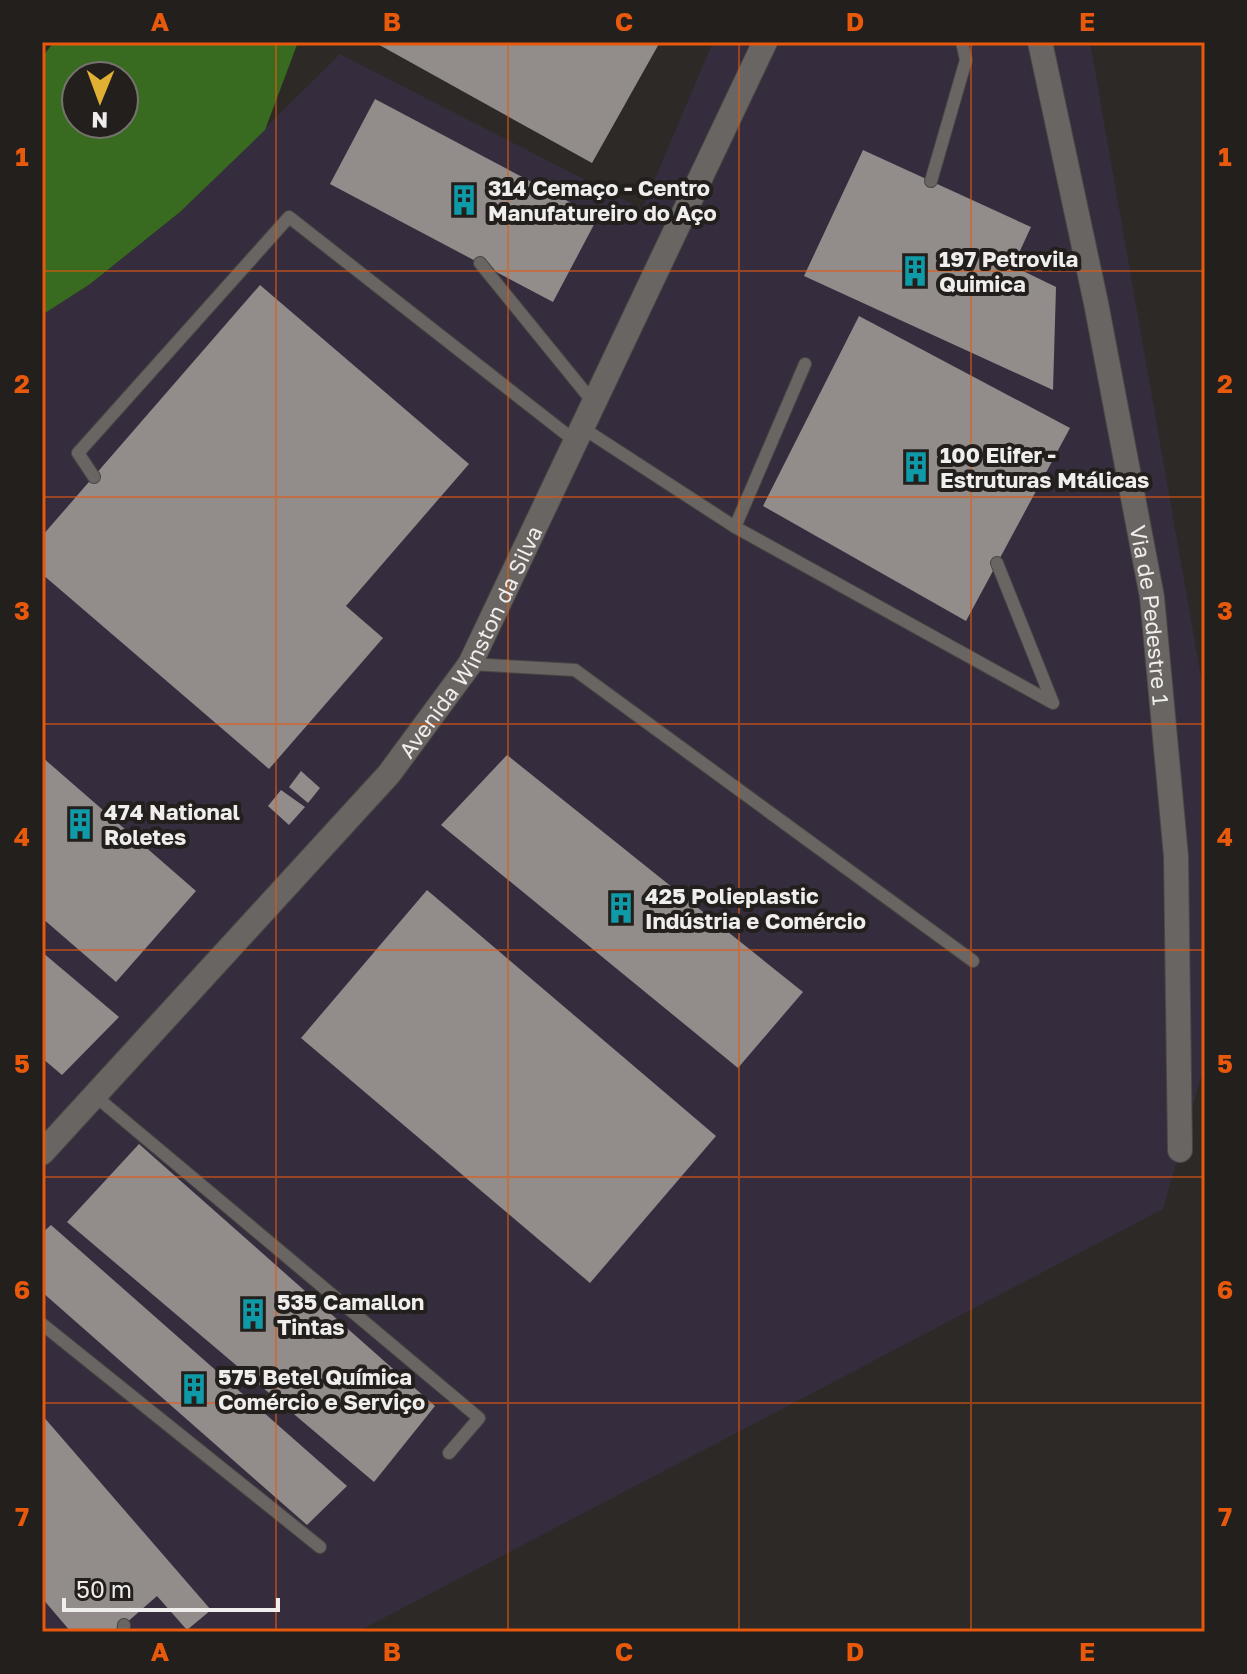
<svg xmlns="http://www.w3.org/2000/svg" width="1247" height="1674" viewBox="0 0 1247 1674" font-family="'Golos Text',sans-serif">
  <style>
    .industrial { fill: #352d3d }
    .forest { fill: #386b20; fill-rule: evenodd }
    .building { fill: #928c8b }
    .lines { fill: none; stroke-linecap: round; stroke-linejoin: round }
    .lane-casing { stroke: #4a4744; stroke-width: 14 }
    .street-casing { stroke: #4a4744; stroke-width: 26 }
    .lane { stroke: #696562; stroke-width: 12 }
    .street { stroke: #696562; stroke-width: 24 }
    .grid { fill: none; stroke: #e8590c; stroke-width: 2; stroke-opacity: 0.55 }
    .labels { text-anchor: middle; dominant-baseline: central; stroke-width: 8; stroke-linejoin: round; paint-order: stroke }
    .poi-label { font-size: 22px; font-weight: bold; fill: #f0eeec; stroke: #231f1d; text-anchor: start }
    .street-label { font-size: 22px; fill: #f0eeec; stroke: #231f1d }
    .neatline { fill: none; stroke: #e8590c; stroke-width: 3 }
    .grid-label { font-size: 26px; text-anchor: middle; font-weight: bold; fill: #e8590c }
  </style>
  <rect width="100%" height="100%" fill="#2d2926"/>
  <polygon class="industrial" points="713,42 1090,42 1205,700 1205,1063 1163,1209 357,1632 42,1632 42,315 90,284 180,212 340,54 642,209"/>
  <path class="forest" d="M54 42H298L265 130 180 212 90 284 42 315V57ZM76 76H124V124H76Z"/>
  <g class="building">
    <polygon points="374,42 660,42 592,163"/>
    <polygon points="375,99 598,217 553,302 330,184"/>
    <polygon points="863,150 1031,227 1013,266 1056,287 1053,390 804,276"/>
    <polygon points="260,285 469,464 346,606 383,638 269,769 42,574 42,536"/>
    <polygon points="859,316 1070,428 966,621 763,506"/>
    <polygon points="507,755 803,992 738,1068 441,825"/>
    <polygon points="42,757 196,891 116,982 42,918"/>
    <polygon points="301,771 320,788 308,803 289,787"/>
    <polygon points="281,790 305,807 289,825 268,806"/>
    <polygon points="427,890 716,1136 590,1283 301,1038"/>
    <polygon points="42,952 119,1017 62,1075 42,1058"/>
    <polygon points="139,1144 435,1406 374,1482 67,1222"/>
    <polygon points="51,1225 347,1486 307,1525 42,1292 42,1233"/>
    <polygon points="42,1415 211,1610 187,1630 157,1596 116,1632 71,1632 42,1598"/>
  </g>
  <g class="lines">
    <defs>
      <g id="lane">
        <polyline points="931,181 966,60 962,42"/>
        <polyline points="480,263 593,402"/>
        <polyline points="581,427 735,527 1053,703 997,563"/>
        <polyline points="94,477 78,453 289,217 575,441"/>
        <polyline points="735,527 805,364"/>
        <polyline points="470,664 575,670 973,961"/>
        <polyline points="94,1095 479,1418 449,1453"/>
        <polyline points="42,1324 320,1547"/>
        <polyline points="123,1632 124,1625"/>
      </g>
      <g id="street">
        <path id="s1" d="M1040 42 1096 303 1152 597 1176 856 1180 1150"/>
        <path id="s2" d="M42 1153 389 774 470 664 765 42"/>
      </g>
    </defs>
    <use href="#lane" class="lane-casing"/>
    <use href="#street" class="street-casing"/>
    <use href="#lane" class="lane"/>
    <use href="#street" class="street"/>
  </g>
  <path class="grid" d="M276 42V1632M508 42V1632M739 42V1632M971 42V1632M42 271H1205M42 497H1205M42 724H1205M42 950H1205M42 1177H1205M42 1403H1205"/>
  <defs>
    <symbol id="building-bare" viewBox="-9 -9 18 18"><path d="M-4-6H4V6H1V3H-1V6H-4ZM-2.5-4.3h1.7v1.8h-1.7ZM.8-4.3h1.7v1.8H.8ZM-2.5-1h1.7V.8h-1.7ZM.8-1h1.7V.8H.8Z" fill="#0f9aa8" stroke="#231f1d" stroke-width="2.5" paint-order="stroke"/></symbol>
  </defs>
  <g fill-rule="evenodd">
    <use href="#building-bare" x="442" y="178" width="44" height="44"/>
    <use href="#building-bare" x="893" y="249" width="44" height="44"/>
    <use href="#building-bare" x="894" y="445" width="44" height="44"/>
    <use href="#building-bare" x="58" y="802" width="44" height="44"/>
    <use href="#building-bare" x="599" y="886" width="44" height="44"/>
    <use href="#building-bare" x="231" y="1292" width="44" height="44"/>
    <use href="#building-bare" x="172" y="1367" width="44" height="44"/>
  </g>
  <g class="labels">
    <g class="poi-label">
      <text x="488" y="187">314 Cemaço - Centro<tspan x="488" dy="25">Manufatureiro do Aço</tspan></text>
      <text x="939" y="258">197 Petrovila<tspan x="939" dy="25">Quimica</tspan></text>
      <text x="940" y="454">100 Elifer -<tspan x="940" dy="25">Estruturas Mtálicas</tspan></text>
      <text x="104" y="811">474 National<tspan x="104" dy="25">Roletes</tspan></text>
      <text x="645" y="895">425 Polieplastic<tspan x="645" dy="25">Indústria e Comércio</tspan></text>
      <text x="277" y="1301">535 Camallon<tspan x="277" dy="25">Tintas</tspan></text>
      <text x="218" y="1376">575 Betel Química<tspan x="218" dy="25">Comércio e Serviço</tspan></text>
    </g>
    <g class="street-label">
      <text stroke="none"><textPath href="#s1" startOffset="584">Via de Pedestre 1</textPath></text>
      <text stroke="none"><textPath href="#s2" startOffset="670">Avenida Winston da Silva</textPath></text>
    </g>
  </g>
  <rect width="1247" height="1674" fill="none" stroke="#231f1d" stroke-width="88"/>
  <g transform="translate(100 100) rotate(181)"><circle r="38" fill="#231f1d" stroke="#757270" stroke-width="2"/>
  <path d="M0-6L14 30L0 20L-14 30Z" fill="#e1af34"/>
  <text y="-12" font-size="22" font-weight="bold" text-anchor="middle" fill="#f0eeec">N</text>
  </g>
  <path d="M64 1598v12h214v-12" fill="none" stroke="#f0eeec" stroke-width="4"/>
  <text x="76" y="1598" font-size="24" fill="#f0eeec" stroke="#231f1d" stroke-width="6" paint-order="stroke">50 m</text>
  <rect x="44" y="44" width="1159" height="1586" class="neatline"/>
  <g class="grid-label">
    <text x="160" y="31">A</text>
    <text x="392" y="31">B</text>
    <text x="624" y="31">C</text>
    <text x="855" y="31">D</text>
    <text x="1087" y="31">E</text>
    <text x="22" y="166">1</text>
    <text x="1225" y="166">1</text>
    <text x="22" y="393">2</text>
    <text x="1225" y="393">2</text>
    <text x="22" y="620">3</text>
    <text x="1225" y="620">3</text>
    <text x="22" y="846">4</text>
    <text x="1225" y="846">4</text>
    <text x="22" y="1073">5</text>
    <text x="1225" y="1073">5</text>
    <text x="22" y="1299">6</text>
    <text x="1225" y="1299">6</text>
    <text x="22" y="1526">7</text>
    <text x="1225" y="1526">7</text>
    <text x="160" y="1661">A</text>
    <text x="392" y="1661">B</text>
    <text x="624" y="1661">C</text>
    <text x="855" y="1661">D</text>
    <text x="1087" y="1661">E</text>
  </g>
</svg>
